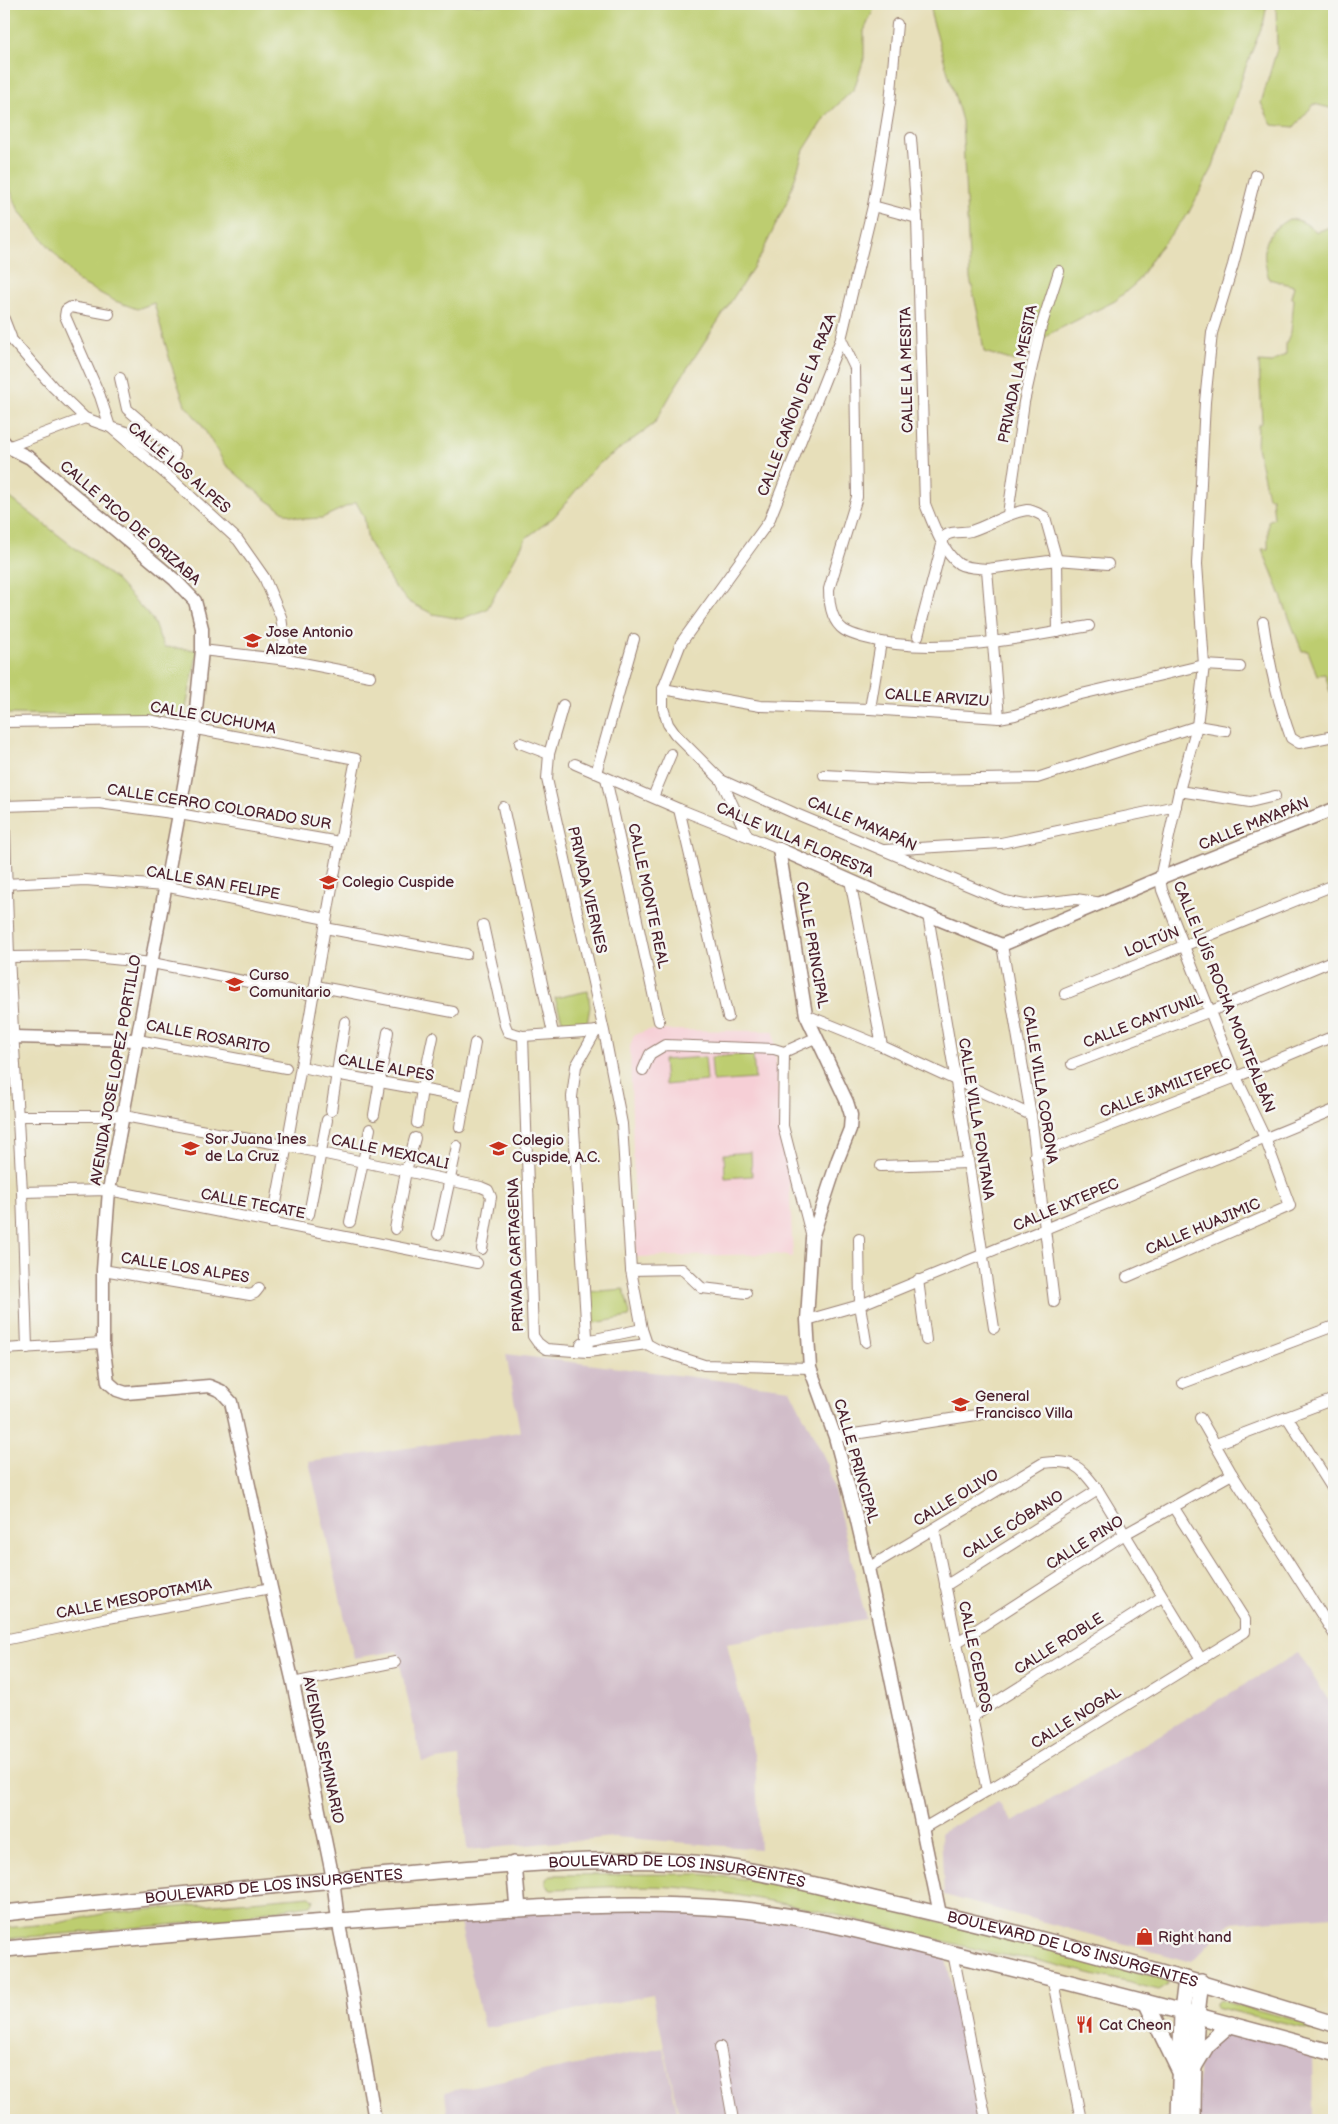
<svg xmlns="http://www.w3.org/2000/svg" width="1338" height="2124" viewBox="0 0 1338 2124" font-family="'Balsamiq Sans',sans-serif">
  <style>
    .built { fill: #f6cfd6 }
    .industrial { fill: #d1bdc9 }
    .green { fill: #bdcd70; stroke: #84764e }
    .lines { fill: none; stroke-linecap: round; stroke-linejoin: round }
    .minor-casing { stroke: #987f72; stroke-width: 12 }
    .tertiary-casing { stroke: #987f72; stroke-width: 15 }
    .primary-casing { stroke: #987f72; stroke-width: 18 }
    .minor { stroke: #fff; stroke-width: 10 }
    .tertiary { stroke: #fff; stroke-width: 12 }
    .primary { stroke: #fff; stroke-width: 15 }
    .labels { text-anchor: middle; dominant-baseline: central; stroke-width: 5; stroke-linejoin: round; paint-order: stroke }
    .street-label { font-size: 15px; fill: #4a1f2b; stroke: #f6f6f2 }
    .poi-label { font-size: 15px; fill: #4a1f2b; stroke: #f6f6f2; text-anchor: start }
  </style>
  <rect width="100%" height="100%" fill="#f6f6f2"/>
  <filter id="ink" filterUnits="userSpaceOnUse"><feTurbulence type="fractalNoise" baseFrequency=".02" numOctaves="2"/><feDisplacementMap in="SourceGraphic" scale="10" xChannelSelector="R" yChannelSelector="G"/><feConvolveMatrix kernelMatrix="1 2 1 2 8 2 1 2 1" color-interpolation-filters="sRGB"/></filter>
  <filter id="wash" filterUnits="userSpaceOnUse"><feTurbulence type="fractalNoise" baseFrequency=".0096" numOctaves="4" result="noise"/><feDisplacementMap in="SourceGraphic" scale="20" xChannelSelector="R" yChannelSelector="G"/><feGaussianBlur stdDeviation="1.12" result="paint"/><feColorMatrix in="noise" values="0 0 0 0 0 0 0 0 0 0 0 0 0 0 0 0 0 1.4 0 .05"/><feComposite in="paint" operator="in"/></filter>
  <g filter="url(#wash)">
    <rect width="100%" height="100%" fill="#e7dfba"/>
    <polygon class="built" points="648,1030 774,1031 782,1147 788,1155 793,1257 774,1254 636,1257 630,1047 634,1035"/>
    <g class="industrial">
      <polygon points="506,1354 790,1389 828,1465 866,1619 727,1643 755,1759 760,1849 615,1837 467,1850 459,1757 422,1762 397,1651 354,1658 309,1462 520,1432"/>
      <polygon points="1298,1653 1334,1709 1334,1916 1230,1923 1192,1962 944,1895 941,1833 998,1802 1013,1822"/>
      <polygon points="719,1904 945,1954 981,2120 680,2120 653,1995 484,2028 457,1910"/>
      <polygon points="1237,2027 1312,2050 1313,2120 1198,2120 1198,2068 1209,2046"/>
      <polygon points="663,2047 679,2120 448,2120 445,2092"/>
    </g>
    <g class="green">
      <polygon points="4,4 876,4 864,31 864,59 854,89 825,117 804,150 787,202 760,257 677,384 654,424 596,466 554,517 526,538 487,609 461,619 433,614 409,602 393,585 368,541 364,517 356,502 322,518 304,519 287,514 264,498 225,464 201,424 185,405 171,364 154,303 137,309 115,301 79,282 19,211 4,175"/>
      <polygon points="932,4 1267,4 1264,21 1245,69 1212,169 1188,214 1157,251 1136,283 1115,301 1051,333 1014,361 984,352 979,319 970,278 962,121 931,15"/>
      <polygon points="1276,4 1334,4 1334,109 1314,104 1294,127 1272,125 1261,103 1277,49"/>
      <path d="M1289 219C1301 219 1308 225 1317 232L1334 225V690L1330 692 1325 674 1317 675 1308 651H1302C1288 617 1277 582 1262 549H1268V521L1274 518 1272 497H1268L1257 447 1258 425 1262 423 1259 362 1272 363 1286 354V343L1291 332 1294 299 1291 297 1294 286 1269 279C1261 252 1262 234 1289 219Z"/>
      <polygon points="4,493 115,579 152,619 164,647 198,650 183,722 170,716 4,714"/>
      <polygon points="588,991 590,1007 587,1023 563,1023 555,998"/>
      <polygon points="753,1054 755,1079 713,1082 711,1057"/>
      <polygon points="705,1057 707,1081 665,1085 663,1060"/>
      <polygon points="751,1152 752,1176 725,1178 724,1154"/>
      <polygon points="624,1289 630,1314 629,1317 589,1324 587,1292"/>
      <path d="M697 1874C744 1878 789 1885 834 1895L1167 1979 1168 1985 1159 1990 1032 1959 1001 1955C900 1931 798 1902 695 1889 647 1883 599 1888 551 1889L546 1885V1879L551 1875Z"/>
      <polygon points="310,1896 314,1900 311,1905 256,1913 248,1918 4,1939 4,1928 58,1923 107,1913"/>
      <polygon points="1219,2000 1334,2030 1334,2036 1216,2007 1216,2003"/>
    </g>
  </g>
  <g filter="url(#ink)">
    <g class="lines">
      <defs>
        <g id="minor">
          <polyline points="897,24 890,103 873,206 841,339 769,521 681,643 663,689 663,708 668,724 675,734 721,780 794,813 1005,901 1025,905 1076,899 1102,903"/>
          <path d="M911 138 917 218 925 504C932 521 943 553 959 564 966 568 979 568 987 569L1057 560 1108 564"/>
          <polyline points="873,206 917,218"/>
          <polyline points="109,314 71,307 66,310 65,316 100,396 110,427"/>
          <polyline points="4,319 11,337"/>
          <polyline points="4,331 53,387 85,418 110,427 174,481 238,540 264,577 281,617 287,660"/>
          <path d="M841 339 855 368 857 497 829 589C829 603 831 621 844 630 850 634 858 636 865 638 931 657 1023 638 1089 626"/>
          <polyline points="113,428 130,433 168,460 173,460 175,455 173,449 127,409 120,378"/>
          <polyline points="5,448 85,418"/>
          <polyline points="1008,514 1024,402 1041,327 1059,271"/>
          <polyline points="987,569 999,718"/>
          <path d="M1263 622C1269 662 1277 700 1291 738L1299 743 1334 736"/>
          <path d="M918 636 944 537C950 530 962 533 971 531 990 525 1006 513 1027 510 1033 510 1039 514 1045 517L1057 560 1058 632"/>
          <polyline points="202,650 287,660 370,676"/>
          <polyline points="663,689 760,706 870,709 999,718 1015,715 1073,696 1204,665 1240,667"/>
          <polyline points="563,705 549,754 547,779 604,1031 622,1124 631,1270 642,1329 647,1344"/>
          <polyline points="870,709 881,642"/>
          <path d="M4 722 148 720 356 759C325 913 303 1069 272 1223"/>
          <polyline points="520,743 549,754"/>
          <polyline points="575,764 679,809 779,849"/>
          <polyline points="596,773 634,639"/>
          <polyline points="824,775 919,780 1037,778 1197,726 1226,731"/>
          <polyline points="606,778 659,1021"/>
          <polyline points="721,780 747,835"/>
          <polyline points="1179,791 1250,802 1275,796"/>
          <polyline points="653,797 671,754"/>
          <polyline points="4,799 9,957 22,1192 27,1348"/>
          <polyline points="4,806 99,803 179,814 339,842"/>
          <polyline points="503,807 553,1033"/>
          <polyline points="679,809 728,1017"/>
          <polyline points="885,850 1001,843 1176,806"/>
          <polyline points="850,880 882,1046"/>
          <polyline points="4,884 85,880 164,886 326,919"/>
          <polyline points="928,915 956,1082 994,1328"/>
          <polyline points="483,925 505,1025 508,1032 523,1036 601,1031"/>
          <polyline points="325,928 466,954"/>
          <polyline points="1002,945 1031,1115 1054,1302"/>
          <polyline points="9,957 84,956 152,963 314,995"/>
          <polyline points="316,986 453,1012"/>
          <polyline points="1065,994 1334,885"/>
          <polyline points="806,1015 882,1046 1031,1115"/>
          <polyline points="523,1036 533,1336 538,1343 546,1349 588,1352 647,1344 658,1350 704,1365 810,1368"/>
          <polyline points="138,1040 286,1068"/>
          <polyline points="784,1052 783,1126 812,1238"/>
          <polyline points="1072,1064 1211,1011 1334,960"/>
          <polyline points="302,1067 335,1074 465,1097"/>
          <polyline points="643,1070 650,1054 665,1045 774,1049 784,1052 815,1038"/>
          <polyline points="331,1111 345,1022"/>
          <polyline points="374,1115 388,1032"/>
          <polyline points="18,1116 124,1116 288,1146 481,1187 488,1190 491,1197 482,1249"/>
          <polyline points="417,1123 422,1089 433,1037"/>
          <polyline points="460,1127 475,1043"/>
          <polyline points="1035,1155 1236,1077 1334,1036"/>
          <polyline points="881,1166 968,1163"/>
          <polyline points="22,1192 109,1190 477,1263"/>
          <polyline points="309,1214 327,1120"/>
          <polyline points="350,1222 370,1129"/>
          <polyline points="395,1229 406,1171 415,1138"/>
          <polyline points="438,1234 457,1146"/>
          <polyline points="859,1239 860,1305 866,1342"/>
          <polyline points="103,1270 250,1295 255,1293 259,1288"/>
          <polyline points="631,1270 682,1269 702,1288 746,1293"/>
          <polyline points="1127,1277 1290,1206 1265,1138 1236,1077 1184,946 1162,890 1160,878 1179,791 1197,726 1204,665 1197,564 1205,402 1212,333 1233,265 1256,175"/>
          <polyline points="918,1280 926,1340"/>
          <polyline points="807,1320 860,1305 1334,1110"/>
          <polyline points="581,1345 586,1341 642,1329"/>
          <polyline points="4,1349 103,1343"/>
          <polyline points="588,1352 572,1097 576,1066 596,1031"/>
          <polyline points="1183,1383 1334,1326"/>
          <polyline points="1287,1417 1334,1491"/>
          <polyline points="1200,1418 1232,1474 1334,1634"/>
          <polyline points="835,1437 989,1413"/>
          <polyline points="1216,1444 1334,1399"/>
          <polyline points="934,1529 987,1791"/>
          <path d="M868 1568 1043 1463C1075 1459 1079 1466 1098 1490L1201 1659"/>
          <polyline points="945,1586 1098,1490"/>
          <polyline points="4,1640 103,1619 271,1588"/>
          <polyline points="956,1643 1125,1534 1232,1474"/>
          <polyline points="293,1683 395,1662"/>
          <polyline points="972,1717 1162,1597"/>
          <polyline points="922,1829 987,1791 1245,1632 1245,1620 1174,1508"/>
          <polyline points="953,1953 986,2120"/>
          <polyline points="1052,1977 1081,2120"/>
          <polyline points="720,2047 733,2120"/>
        </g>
        <g id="tertiary">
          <polyline points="4,442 8,447 30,458 175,580 195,601 202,628 202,650 194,729 179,814 109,1190 103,1270 103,1343 108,1382 117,1390 126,1393 209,1386 221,1391 231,1402 271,1588 293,1683 333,1879 338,1920 353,1994 375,2120"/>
          <polyline points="779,849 806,1015 847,1102 851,1115 850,1129 838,1159 812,1238 807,1320 810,1368 835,1437 854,1508 868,1568 940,1914"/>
          <polyline points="779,849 928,915 1002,945 1160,878 1334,809"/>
          <polyline points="4,1040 14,1037 138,1040"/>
        </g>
        <g id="primary">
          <polyline points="514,1864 518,1909"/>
          <path id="s1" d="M4 1913C137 1899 270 1885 403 1874 496 1866 588 1857 681 1862 749 1866 816 1886 882 1901 1034 1935 1185 1977 1334 2024"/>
          <path d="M4 1949C143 1937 283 1924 423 1915 527 1908 630 1900 734 1909 809 1916 881 1936 954 1954 1081 1985 1208 2018 1334 2053"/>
          <polyline points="1146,2002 1179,2070"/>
          <polyline points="1194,2067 1207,2045 1231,2024"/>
          <polyline points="1179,2120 1182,2012 1186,1979"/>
          <path d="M1193 2120C1193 2074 1194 2029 1201 1982"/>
        </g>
      </defs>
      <use href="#minor" class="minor-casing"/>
      <use href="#tertiary" class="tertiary-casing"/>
      <use href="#primary" class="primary-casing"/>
      <use href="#minor" class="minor"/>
      <use href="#tertiary" class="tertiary"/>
      <use href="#primary" class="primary"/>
    </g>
  </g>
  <defs>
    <symbol id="school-bare" viewBox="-9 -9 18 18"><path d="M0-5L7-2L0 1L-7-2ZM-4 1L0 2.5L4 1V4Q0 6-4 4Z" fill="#c8321e" stroke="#f6f6f2" stroke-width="2.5" paint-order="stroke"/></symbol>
    <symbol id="shop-bare" viewBox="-9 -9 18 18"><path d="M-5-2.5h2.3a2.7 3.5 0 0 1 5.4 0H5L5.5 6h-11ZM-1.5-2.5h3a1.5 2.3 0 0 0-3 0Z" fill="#c8321e" stroke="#f6f6f2" stroke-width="2.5" paint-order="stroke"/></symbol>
    <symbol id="restaurant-bare" viewBox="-9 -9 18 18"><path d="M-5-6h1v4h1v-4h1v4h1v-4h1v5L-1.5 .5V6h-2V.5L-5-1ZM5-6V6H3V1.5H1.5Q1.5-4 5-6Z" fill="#c8321e" stroke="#f6f6f2" stroke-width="2.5" paint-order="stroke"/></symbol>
  </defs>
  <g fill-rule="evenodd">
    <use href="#school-bare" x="240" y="628" width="25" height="25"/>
    <use href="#school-bare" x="316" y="870" width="25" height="25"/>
    <use href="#school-bare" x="222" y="972" width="25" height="25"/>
    <use href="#school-bare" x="178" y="1136" width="25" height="25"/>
    <use href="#school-bare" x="486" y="1136" width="25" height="25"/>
    <use href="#school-bare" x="948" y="1392" width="25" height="25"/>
    <use href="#shop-bare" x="1132" y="1924" width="25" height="25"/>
    <use href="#restaurant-bare" x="1072" y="2012" width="25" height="25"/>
  </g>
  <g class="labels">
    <g class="street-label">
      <text transform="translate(907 370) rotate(-91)">CALLE LA MESITA</text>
      <text transform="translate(1018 374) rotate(-78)">PRIVADA LA MESITA</text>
      <text transform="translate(797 405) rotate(-69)">CALLE CAÑON DE LA RAZA</text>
      <text transform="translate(179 468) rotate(41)">CALLE LOS ALPES</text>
      <text transform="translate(130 523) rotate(41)">CALLE PICO DE ORIZABA</text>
      <text transform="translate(937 698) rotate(4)">CALLE ARVIZU</text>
      <text transform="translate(213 718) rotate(10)">CALLE CUCHUMA</text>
      <text transform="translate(219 807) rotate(9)">CALLE CERRO COLORADO SUR</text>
      <text transform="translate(862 824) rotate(23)">CALLE MAYAPÁN</text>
      <text transform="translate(1254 824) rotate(-22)">CALLE MAYAPÁN</text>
      <text transform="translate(795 840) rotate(23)">CALLE VILLA FLORESTA</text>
      <text transform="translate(213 883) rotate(10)">CALLE SAN FELIPE</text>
      <text transform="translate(587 890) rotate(77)">PRIVADA VIERNES</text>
      <text transform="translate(648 896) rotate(78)">CALLE MONTE REAL</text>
      <text transform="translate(1152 942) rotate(-22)">LOLTÚN</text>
      <text transform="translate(812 945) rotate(80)">CALLE PRINCIPAL</text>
      <text transform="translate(1224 997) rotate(68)">CALLE LUÍS ROCHA MONTEALBÁN</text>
      <text transform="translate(1143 1021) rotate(-21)">CALLE CANTUNIL</text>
      <text transform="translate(208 1037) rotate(11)">CALLE ROSARITO</text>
      <text transform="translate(386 1068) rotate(10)">CALLE ALPES</text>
      <text transform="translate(116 1070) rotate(-80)">AVENIDA JOSE LOPEZ PORTILLO</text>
      <text transform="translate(1040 1085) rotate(81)">CALLE VILLA CORONA</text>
      <text transform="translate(1166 1088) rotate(-21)">CALLE JAMILTEPEC</text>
      <text transform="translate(976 1119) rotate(81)">CALLE VILLA FONTANA</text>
      <text transform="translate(390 1152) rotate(12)">CALLE MEXICALI</text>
      <text transform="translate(253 1204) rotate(11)">CALLE TECATE</text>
      <text transform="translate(1066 1205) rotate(-23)">CALLE IXTEPEC</text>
      <text transform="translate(1203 1227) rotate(-23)">CALLE HUAJIMIC</text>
      <text transform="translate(516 1255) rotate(-92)">PRIVADA CARTAGENA</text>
      <text transform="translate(185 1268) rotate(9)">CALLE LOS ALPES</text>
      <text transform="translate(856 1461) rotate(74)">CALLE PRINCIPAL</text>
      <text transform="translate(956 1498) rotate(-31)">CALLE OLIVO</text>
      <text transform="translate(1013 1525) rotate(-32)">CALLE CÓBANO</text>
      <text transform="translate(1085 1543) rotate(-32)">CALLE PINO</text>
      <text transform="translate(134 1599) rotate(-11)">CALLE MESOPOTAMIA</text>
      <text transform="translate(1059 1644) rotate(-32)">CALLE ROBLE</text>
      <text transform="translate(975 1657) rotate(78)">CALLE CEDROS</text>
      <text transform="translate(1076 1718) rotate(-32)">CALLE NOGAL</text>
      <text transform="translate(323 1750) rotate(78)">AVENIDA SEMINARIO</text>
      <text stroke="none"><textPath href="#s1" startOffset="676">BOULEVARD DE LOS INSURGENTES</textPath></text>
      <text stroke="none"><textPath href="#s1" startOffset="271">BOULEVARD DE LOS INSURGENTES</textPath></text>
      <text stroke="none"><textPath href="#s1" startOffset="1081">BOULEVARD DE LOS INSURGENTES</textPath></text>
    </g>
    <g class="poi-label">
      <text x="266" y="632">Jose Antonio<tspan x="266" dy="17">Alzate</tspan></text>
      <text x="342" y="882">Colegio Cuspide</text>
      <text x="249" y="975">Curso<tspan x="249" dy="17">Comunitario</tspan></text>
      <text x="205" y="1139">Sor Juana Ines<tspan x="205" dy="17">de La Cruz</tspan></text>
      <text x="512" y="1140">Colegio<tspan x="512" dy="17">Cuspide, A.C.</tspan></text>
      <text x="975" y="1396">General<tspan x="975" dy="17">Francisco Villa</tspan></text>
      <text x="1158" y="1937">Right hand</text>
      <text x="1099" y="2025">Cat Cheon</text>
    </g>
  </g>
  <rect width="1338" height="2124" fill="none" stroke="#f6f6f2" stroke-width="20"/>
</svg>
